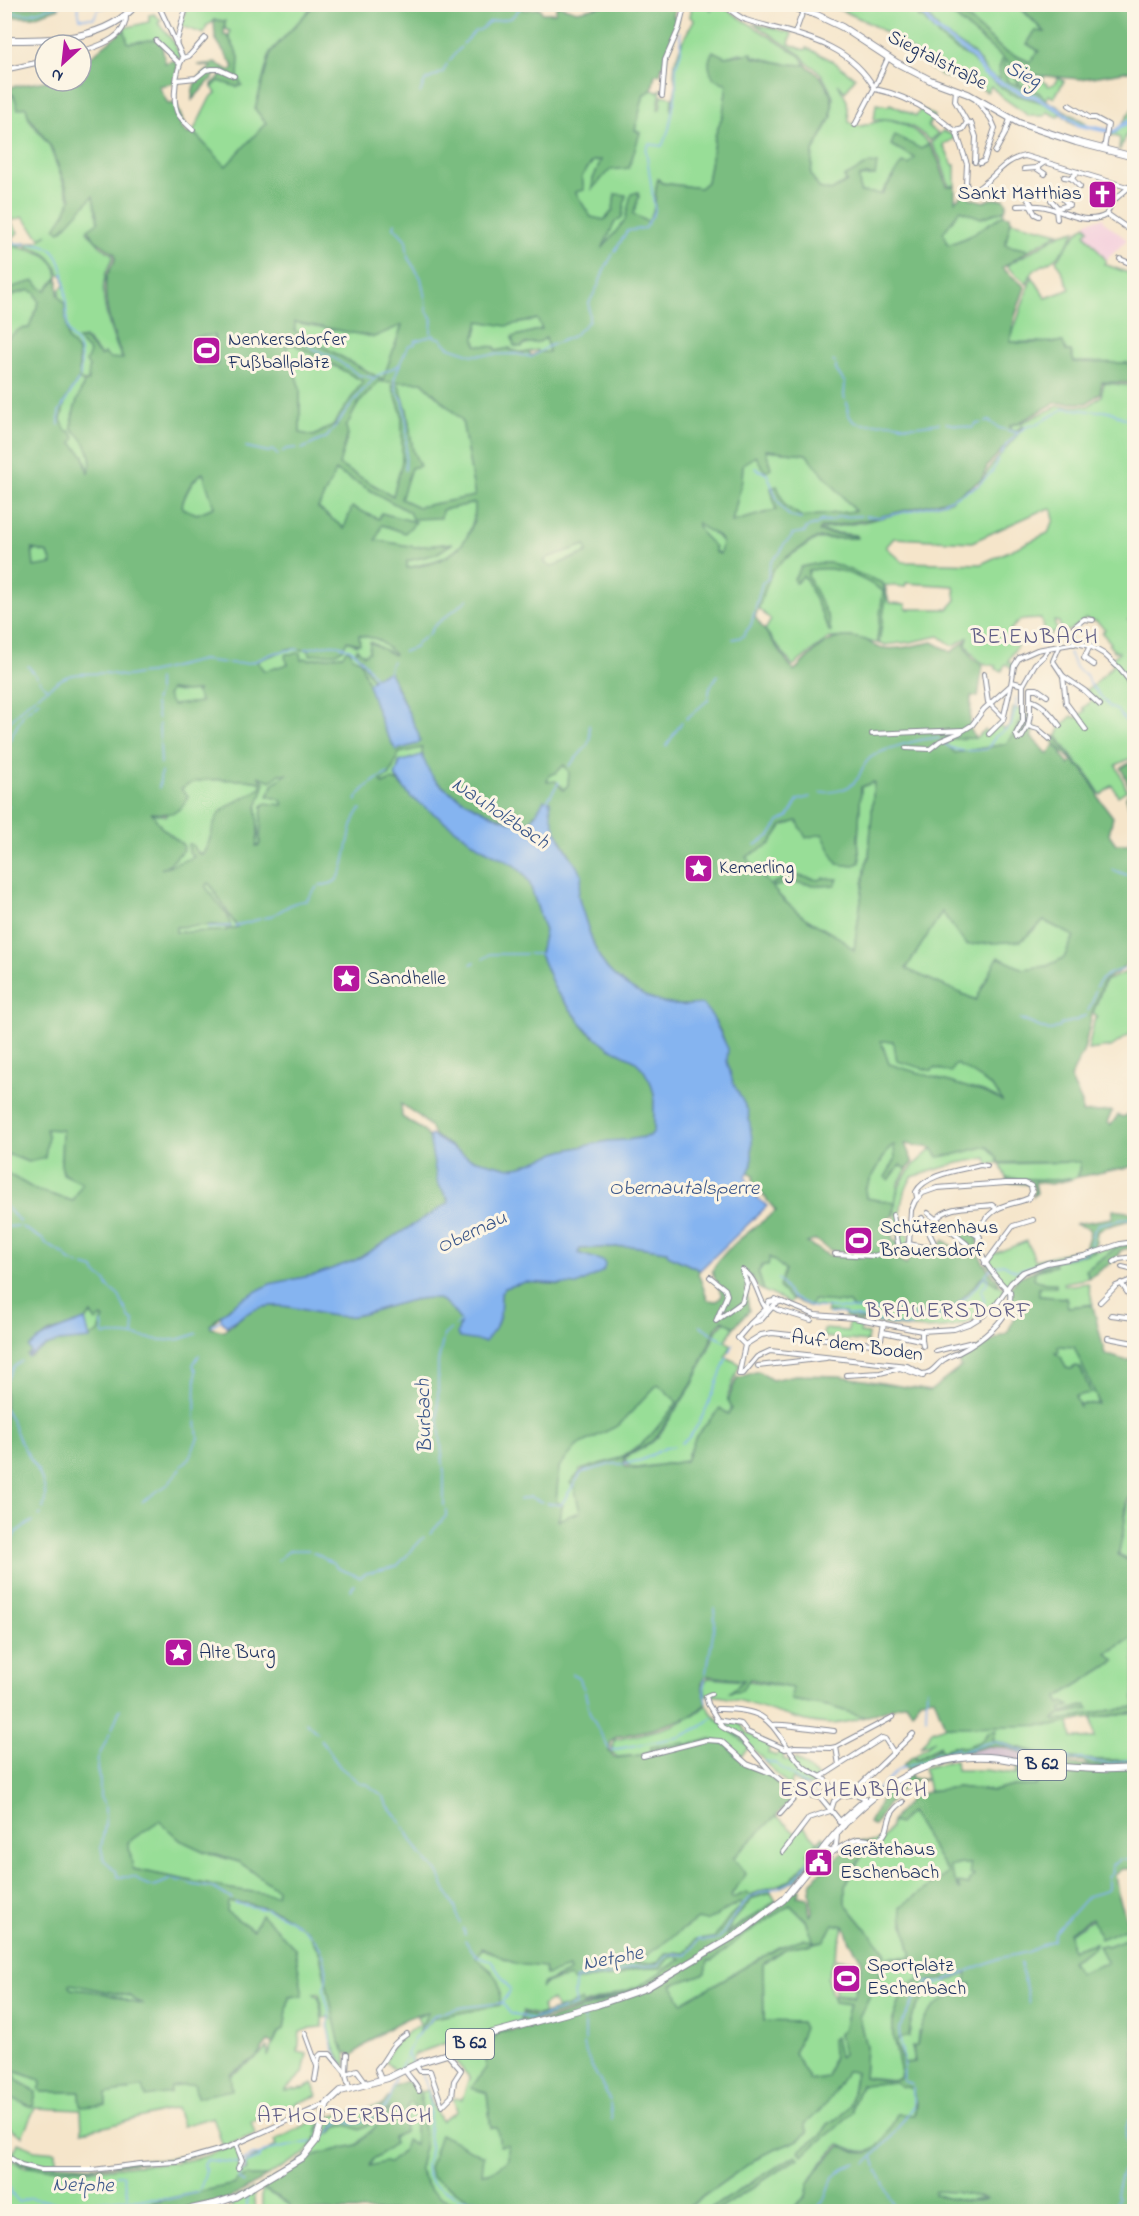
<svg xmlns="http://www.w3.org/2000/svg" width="1139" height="2216" viewBox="0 0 1139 2216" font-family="'Indie Flower',sans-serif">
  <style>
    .built { fill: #f4cfdd }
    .industrial { fill: #d0bdcd }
    .green { fill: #98de97; stroke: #5a867a; stroke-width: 1.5; fill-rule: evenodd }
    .forest { fill: #7abd80; stroke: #4a766f; stroke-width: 1.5; fill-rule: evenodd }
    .water { fill: #85b4f0; stroke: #5072a7; stroke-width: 1.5 }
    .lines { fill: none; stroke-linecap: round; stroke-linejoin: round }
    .stream { stroke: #85b4f0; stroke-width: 1.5 }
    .river { stroke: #85b4f0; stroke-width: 4 }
    .minor-casing { stroke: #888a94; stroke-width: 6 }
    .major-casing { stroke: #888a94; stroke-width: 8 }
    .minor { stroke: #fff; stroke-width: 4 }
    .major { stroke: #fff; stroke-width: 6 }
    .labels { text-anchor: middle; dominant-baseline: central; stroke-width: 6; stroke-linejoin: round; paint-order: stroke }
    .shield { fill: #fcf5e5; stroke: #5e6a86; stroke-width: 1.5 }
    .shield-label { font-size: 18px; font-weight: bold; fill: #1b2f5e }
    .street-label { font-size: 20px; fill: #1b2f5e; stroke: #fcf5e5 }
    .poi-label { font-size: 20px; fill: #1b2f5e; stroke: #fcf5e5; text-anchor: start }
    .water-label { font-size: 21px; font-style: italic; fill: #3b578a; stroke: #fcf5e5 }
    .quarter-label { font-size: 22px; letter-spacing: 1.5px; fill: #5e5c86; stroke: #fcf5e5 }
  </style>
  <rect width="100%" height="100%" fill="#fcf5e5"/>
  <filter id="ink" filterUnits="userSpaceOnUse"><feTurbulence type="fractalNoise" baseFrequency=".0167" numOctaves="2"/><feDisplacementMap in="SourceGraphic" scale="12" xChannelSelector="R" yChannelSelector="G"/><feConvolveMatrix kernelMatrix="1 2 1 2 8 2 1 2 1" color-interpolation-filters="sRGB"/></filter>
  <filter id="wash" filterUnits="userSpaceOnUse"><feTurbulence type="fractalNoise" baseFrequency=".008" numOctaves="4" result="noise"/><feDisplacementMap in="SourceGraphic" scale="24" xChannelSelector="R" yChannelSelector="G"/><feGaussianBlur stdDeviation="1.35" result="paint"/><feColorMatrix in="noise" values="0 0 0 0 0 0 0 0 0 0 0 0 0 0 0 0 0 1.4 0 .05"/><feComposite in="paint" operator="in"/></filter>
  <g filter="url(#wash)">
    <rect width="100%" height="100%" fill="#f5e5ca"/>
    <polygon class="built" points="1104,218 1103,221 1127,240 1106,260 1085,233 1079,230 1089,221"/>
    <polygon class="industrial" points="988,1746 1010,1749 1024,1754 1034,1762 972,1756 970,1752"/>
    <g class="green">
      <path d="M836 4 941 5 1023 74 1044 75 1043 81 1049 86 1054 84 1058 78 1064 81 1054 98 1049 95 1044 103 1061 113 1058 117 1047 112 1045 116H1029L1002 97 991 86 987 92 973 83 969 84 942 76 928 67 929 63C900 40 868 20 835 8Z"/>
      <polygon points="187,5 314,5 270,52 255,109 266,123 226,167 193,132 210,98 216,93 212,87 219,81 237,87 239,57 229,37 230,31 225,29 225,21 214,20 212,23 207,25 204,34 181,26"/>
      <path d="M692 5H705L711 10 716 5H720L800 56 806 65 786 64 740 53 725 57 727 83 723 114 715 136 707 182 700 188 662 183 658 179C652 198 659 204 648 222L632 214 639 197 625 220 600 252 615 222 622 217 615 194 613 210 605 220 591 218 575 192 583 190 582 176 593 161 602 160 593 179V188L640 132 635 130 644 94 652 90 658 92 661 89 658 109H660L662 95 672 97 671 111 676 86 674 75 675 62 683 40 694 20 690 17Z"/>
      <polygon points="942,5 1017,5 1045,33 1035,31 1027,44 1039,51 1030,62 1003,50 954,6"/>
      <polygon points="154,14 161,20 158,23 172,40 181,57 178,59 157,39 128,43 124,28 149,22 149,15"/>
      <path d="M753 23 792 33 789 44 805 50 807 48 833 61 855 78 845 92 838 84 847 101 849 122C861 132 873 120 886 120 901 120 920 133 929 144 920 150 918 159 909 165L902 163 881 194 860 192 859 177 875 176 876 164 844 178 847 181 831 191 818 188 811 175 813 152 832 117 833 96 822 75 816 69 807 63 801 55Z"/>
      <path d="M5 90 26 107 29 119 49 145 70 200 60 232 93 195 98 222 87 231 100 246 113 255C113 264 106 268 105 277 99 299 112 339 123 360L108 358 104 353 102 356 85 338 78 339 91 352 88 381 80 380 84 383C78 399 71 412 72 429 87 440 93 456 90 474L84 456 72 443 61 420 65 401 80 377 78 351 68 339 65 304 59 297 60 289 64 286 63 275 59 274C53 256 44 251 26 247L30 243 39 241 47 234 40 238 23 217 10 221 18 232 12 240 16 244 28 243C19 249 13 247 5 242Z"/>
      <path d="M876 104 888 106 890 104 916 116 921 109 934 116 928 126 938 134 930 141C916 126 894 116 874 120Z"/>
      <polygon points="1134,106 1134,137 1126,135 1119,151 1120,138 1108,134 1116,133"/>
      <polygon points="943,131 956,137 943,145 953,165 955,165 955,186 949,186 940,158 931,143"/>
      <polygon points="960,210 982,218 1005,210 1003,215 968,237 948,245 943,233"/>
      <polygon points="1011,221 1059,233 1029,250 1005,245"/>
      <path d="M1086 225 1089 229 1085 234 1106 260 1104 264 1134 275V368H1130L1128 363 1074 362 1071 351C1059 352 1050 343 1039 342 1028 341 1020 344 1010 341L1032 276 1046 298 1070 289 1056 260C1067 250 1073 233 1086 225Z"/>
      <path d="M1076 230C1070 241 1064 251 1055 258 1040 269 1033 265 1027 284L1006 266 1061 234Z"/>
      <path d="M5 244C26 252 54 247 58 277L45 291 16 286 5 295V253L7 251Z"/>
      <polygon points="784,256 788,257 785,267 765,292 764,289 782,266 747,267 748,265"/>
      <polygon points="30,290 35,293 39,302 29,328 20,329 5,341 4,302 15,294"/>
      <path d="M538 319 542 329 512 337 514 345 522 347C528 340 539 342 546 337L549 352 540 354 537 350 523 353 509 349 496 351 495 347 476 346 475 337 479 321C499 326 518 325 538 319Z"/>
      <polygon points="294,322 374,337 402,324 422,382 462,420 475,496 418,507 401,499 411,467 419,465 413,451 407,410 392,385 402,414 402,462 393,496 338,465 348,435 333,425 314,436 300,433 300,389 286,345 294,344 363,381 334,424 346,427 358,404 381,379 295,331"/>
      <polygon points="214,335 219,365 199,368 195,337"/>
      <path d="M1104 383 1134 386V618L1128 620 1134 624V757L1116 765 1127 790 1118 796 1112 785 1101 795 1085 771 1078 765 1057 736 1061 726 1072 716 1076 718 1085 711 1083 708 1093 700 1085 691 1093 686 1114 664 1111 660 1119 652 1114 651 1109 645 1111 643 1102 633 1105 629 1096 621 1085 619 1070 630 1062 632 1059 622 1054 621 1058 634 1051 632 1048 638H1045L1041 619 1020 620 1010 630 1016 637 1015 640 1018 644 1008 661 1014 666 1013 671 1010 666 1005 664 1002 671 996 669V666C978 664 974 658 966 644L968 637 953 646 939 636 911 642 884 645 851 637 829 638 793 666 765 630 771 620 758 608 772 571 785 559 816 539 857 538 856 535 819 531 822 529 864 522 950 501 961 492 976 487 982 481 991 466 1024 427 1023 426 1015 431 1011 428V425L1021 423 1058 406H1088L1101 396ZM1052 509 1054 520 1048 533 981 564 903 562 886 547 894 538 972 542 1038 512ZM906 583 954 586 956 600 948 609H906V604L889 603 885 585 905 587Z"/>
      <polygon points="765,450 806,454 856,511 802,517 785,506 777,487 771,488 776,510 732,522 742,480 743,464 756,456 765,471"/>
      <path d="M336 470 409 512 442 510 476 503C471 552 450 558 407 568V561L436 554 451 544 415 547 375 540 382 525 403 520 381 513 380 519 344 528 318 508Z"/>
      <path d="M203 473 214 507 197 514 184 509 182 505C186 493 192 479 203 473Z"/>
      <path d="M698 522C706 530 716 533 722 542L720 554 715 551V547C707 542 698 532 698 522Z"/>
      <polygon points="585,545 588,552 550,567 544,561 547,558"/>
      <polygon points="32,549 48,553 52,564 34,567"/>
      <path d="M359 635 377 639 396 654H389L373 643H370L369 652 364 655 357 649 355 653 361 658 371 678H375L368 684 360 660C329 651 295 663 264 671L256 661 289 649 309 650 311 655 343 649 346 641 357 645Z"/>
      <polygon points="170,690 179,692 199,691 201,702 171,706 167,696"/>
      <polygon points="1013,708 1020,709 1024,713 1017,729 1006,744 955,753 942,739 975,738 985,730 989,733 998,725 1004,729 1010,727"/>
      <polygon points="423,747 422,755 399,762 395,776 398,782 391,780 383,784 381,781 390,775 399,753"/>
      <polygon points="564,765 569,772 568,785 563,790 562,786 547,783 549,775 556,773"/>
      <polygon points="280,774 287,774 274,783 269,796 281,800 283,805 262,806 260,842 259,846 255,846 258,835 257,807 265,783 258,777 266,779"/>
      <path d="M247 780 261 782V788C250 796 226 805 219 814 211 826 212 843 202 854L195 851 191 845 195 857 162 870 160 869 171 863 184 849 183 845 161 827 151 813 166 816C171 807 177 789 186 785 200 777 231 780 247 780Z"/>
      <path d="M874 782 869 857 866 864 854 951C839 936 821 929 804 917 781 901 764 877 745 856L770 844 782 826 797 821 822 833 860 862 858 840 861 787Z"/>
      <path d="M209 883 237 927 225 931 176 932 175 927C193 925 210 924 227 928L206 887V885Z"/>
      <polygon points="942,911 1021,941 1044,921 1074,936 1064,958 1047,966 1023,969 998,958 976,1000 906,969"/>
      <polygon points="1134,958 1134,1031 1111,1047 1088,1050 1094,1021 1097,1017 1093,1013 1105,981 1127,972 1128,965"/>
      <path d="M881 1040 893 1041 934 1068 950 1072 956 1063C973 1073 994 1084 1003 1102L985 1093 889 1064Z"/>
      <polygon points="46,1129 62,1130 61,1165 83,1183 73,1201 36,1190 5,1172 5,1157 7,1154 28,1162 44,1158"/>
      <polygon points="895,1144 895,1160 889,1180 900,1165 907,1169 898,1184 895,1203 866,1198 865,1189 889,1148"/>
      <path d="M987 1146 996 1156 999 1163 988 1165 986 1158 958 1163 912 1177C899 1200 900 1208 901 1233L909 1234V1242L906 1246 899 1247C891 1196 892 1182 933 1148L953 1155Z"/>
      <polygon points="1080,1162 1078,1177 1069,1180 1069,1178 1052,1180 1006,1178 1000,1164"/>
      <polygon points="1027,1241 1035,1260 1085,1248 1083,1255 1022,1271 1008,1286 997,1277 987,1264 993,1254"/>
      <polygon points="1120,1245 1086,1270 1089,1278 1063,1283 1064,1286 1088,1283 1093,1304 1068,1307 1066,1298 1039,1296 1038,1287 1056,1287 1034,1279 1035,1271 1054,1266 1054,1262"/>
      <polygon points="770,1256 786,1270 779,1287 793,1299 790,1303 764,1291 758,1272"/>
      <path d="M984 1276 1006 1289C969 1349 903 1326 845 1317V1313L827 1312V1307L809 1306 814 1300 850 1303 853 1309 896 1311 928 1320 953 1309Z"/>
      <polygon points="91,1314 104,1319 100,1331 90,1339 85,1320"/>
      <polygon points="849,1320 862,1322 860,1333 868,1334 867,1342 823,1337 824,1329 848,1331"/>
      <polygon points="725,1321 734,1327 725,1341 732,1345 725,1357 740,1364 727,1398 732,1409 728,1414 720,1408 688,1453 687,1459 681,1462 636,1468 627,1465 625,1458 649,1445 658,1437 693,1384 717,1330"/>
      <polygon points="1058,1346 1074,1346 1097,1398 1097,1404 1079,1404 1080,1408 1075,1396 1091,1392 1081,1369 1075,1366 1071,1369 1066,1368 1061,1357 1054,1353"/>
      <polygon points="658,1384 678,1402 649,1439 620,1458 580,1470 575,1489 580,1512 558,1520 556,1502 559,1466 577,1446 619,1425"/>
      <polygon points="1134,1498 1134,1561 1120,1555 1119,1552 1129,1499"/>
      <polygon points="1134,1637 1134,1642 1132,1645 1134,1645 1134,1707 1098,1712 1056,1721 1054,1719 1063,1714 1089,1709 1086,1705 1062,1712 1062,1708 1069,1706 1060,1704 1058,1697 1115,1661 1107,1653"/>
      <path d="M708 1678 744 1681 731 1691 749 1681 792 1688V1700L828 1706 865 1717C855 1720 844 1723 833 1724 790 1724 750 1697 706 1695L704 1684Z"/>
      <path d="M705 1706H707C719 1726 734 1731 749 1747L739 1758 686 1745 652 1747 651 1752 641 1755 617 1757 611 1751 615 1740C644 1733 683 1728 705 1706Z"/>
      <path d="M1134 1713V1760C1079 1762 1045 1756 992 1740L996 1730 988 1732 982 1741 965 1747 953 1746 941 1752 939 1746 917 1759 915 1756 935 1740 920 1747 932 1731 944 1726 1056 1725 1069 1722 1072 1738H1095L1092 1718Z"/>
      <path d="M718 1720 740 1724 747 1733 770 1745 768 1753 777 1756 780 1750 785 1751 783 1759 791 1762 796 1759 818 1777 813 1786 802 1785 793 1779 789 1786C772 1771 758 1752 741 1737 733 1731 724 1729 718 1720Z"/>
      <polygon points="955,1760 956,1770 985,1770 1041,1777 1035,1786 1014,1786 993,1791 957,1787 929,1791 924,1768"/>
      <path d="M910 1811 948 1873 900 1907 912 1957H893L913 1961 921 1979 909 1984 901 1997 893 2020V2037L902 2077 895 2080 900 2086 911 2088 915 2099 914 2115 897 2114C883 2146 875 2162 840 2144L822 2162 809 2183 806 2196 790 2211H716L798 2158 796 2155 706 2211 682 2212 760 2156 798 2140 808 2132 804 2124C824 2109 834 2093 846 2071H856L850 2105 840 2117 828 2124 821 2135 800 2151 813 2147 853 2112V2105L861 2085 894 2082V2080L864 2077 866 2047 859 2017 879 1978 885 1952 845 1903V1886L870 1842C883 1842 887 1834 892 1822L899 1823Z"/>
      <polygon points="777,1816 796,1834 803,1826 818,1842 808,1853 811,1858 791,1880 750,1895 747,1892 732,1899 731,1895 746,1874 733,1859 769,1820"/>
      <polygon points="160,1820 180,1840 214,1855 239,1862 277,1889 276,1895 230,1889 133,1869 128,1842"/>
      <polygon points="961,1864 971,1864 975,1876 968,1885 959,1891 950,1875 949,1867"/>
      <polygon points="771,1893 776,1901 724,1935 734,1920 753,1898"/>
      <path d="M227 1902 246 1903 279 1912 308 1932 320 1954 339 2041 346 2053V2068C337 2054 324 2034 330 2017L323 2018 320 1996 318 1993 314 1994 319 1997 323 2027 311 2028 300 2032 298 2052 307 2054 303 2073 285 2090 305 2088 312 2084 318 2095 251 2122 255 2134 223 2147 213 2117 182 2126 176 2108 109 2126 82 2131 81 2110 35 2108 22 2136 5 2125 4 2102 12 2098 32 2107 36 2093 33 2089 18 2081 10 2070 40 2080 42 2092H80L81 2106 106 2105 105 2094 143 2087H170L195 2084 198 2097C221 2081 247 2067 268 2048V2057L278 2033 284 2030 289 1997 303 1995 261 1915 254 1930 227 1912Z"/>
      <polygon points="741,1902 741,1906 730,1916 714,1938 695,1940 685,1953 675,1952 658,1963 635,1963 697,1919 706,1920"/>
      <path d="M790 1905 806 1921 815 1943 828 1934 832 1924 844 1926 827 1979 834 2001 850 2003 843 2031 839 2034 843 2054 839 2057 835 2038 833 2055 827 2077 810 2080 794 2053 798 2044 764 2022 763 1964C781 1951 789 1944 811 1945L812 1941 780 1947 682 2003 671 1985 706 1973 708 1961H712L739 1939Z"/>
      <polygon points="1094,1919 1100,1938 1129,1926 1134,1936 1108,1946 1099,1947 1107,1963 1079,1973 1071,1961 1093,1948 1095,1943 1072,1950 1070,1933"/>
      <path d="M482 1948 516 1964 569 1968 570 1972 544 1983 570 1977 572 1981 618 1976C630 1967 646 1968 661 1968 666 1961 668 1957 677 1956L681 1960 640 1986 582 2005 581 2002 557 2009 552 2000 542 2006 544 2013 537 2015 523 2011 517 2026 458 2047 454 2040 415 2054 412 2058 413 2064 397 2072 385 2062C389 2057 389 2054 391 2048 396 2039 412 2030 420 2024L417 2016 428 2012 419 2031 433 2018 500 2005 492 1971 476 1958Z"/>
      <polygon points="836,1959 857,1961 854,1996 835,1994"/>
      <path d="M967 1972 974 1983 918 2032 917 2046 911 2048 914 2062 903 2063 897 2045 898 2038 909 2036C910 2026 911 2016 917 2007 924 1996 929 1995 929 1981L945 1979 947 1981Z"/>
      <path d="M70 1983 129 1996 142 2004C132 2004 125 1998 115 1996 100 1992 85 1990 71 1989Z"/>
      <polygon points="498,2033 486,2053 487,2093 491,2128 497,2128 508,2145 508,2160 493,2171 482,2173 482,2166 441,2134 487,2202 496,2203 501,2211 478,2211 439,2197 431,2191 419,2168 425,2143 420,2092 428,2090 432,2104 441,2121 457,2111 453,2098 462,2099 469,2078 471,2079 449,2054"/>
      <polygon points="408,2102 412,2103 415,2109 415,2145 403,2151 389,2164 370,2167 373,2159 394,2144 393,2137 404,2132"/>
      <path d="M383 2105C376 2114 367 2114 359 2122L343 2118 331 2133 340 2125 345 2123 351 2127 378 2120 389 2109 388 2114 357 2145 318 2154 294 2167 293 2166 309 2154 324 2118Z"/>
      <polygon points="315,2120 320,2121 317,2136 306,2153 267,2176 237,2180 235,2184 114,2211 5,2211 4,2155 23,2167 95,2170 135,2165 174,2163 199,2158 235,2146 240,2162 237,2163 241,2173 247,2170 245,2163 276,2146 274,2141"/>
      <polygon points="18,2143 35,2150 56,2152 56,2164 38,2165 22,2161 5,2152 4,2146 14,2152"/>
      <polygon points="253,2189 255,2211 237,2211 227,2203"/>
      <polygon points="262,2189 289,2204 292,2211 262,2211"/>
      <path d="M935 2191 954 2192 987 2198C972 2203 949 2200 933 2193Z"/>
    </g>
    <g class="forest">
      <path d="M524 4V10L540 8 542 13H555L557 5 577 11 607 5H676L673 17 678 18C677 35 665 55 660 74H655L652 90 644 94 635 130 640 133 629 168 610 170 592 189 593 179 601 160 593 161 582 176 584 190 575 192 591 217 604 220 613 210 615 194 626 195 622 217 615 222 602 249 625 220 631 194 638 192 639 197 633 214 648 222C659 204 653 197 658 179L662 183 700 188 707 182 715 136 723 114 727 84 714 79C708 69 707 61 713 51L725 57 752 53 753 57 786 64 806 65 821 77 831 94 832 103 831 117 813 152 811 175 819 188 831 191 847 182 844 177 870 163 877 164 875 176 867 175 859 177 860 192 882 194 902 163 909 165 915 158 891 145 895 135 921 149 929 144 938 159 947 186H955V201L967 190 970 198 984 202 991 199H1004L1007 203 1005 210 981 218 960 210 943 233 948 245 968 237 1003 215 1010 216 1011 221 1005 245 1029 250 1002 268 1025 287 1015 316 1010 341 1019 343 1063 342 1066 351H1071L1074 362 1128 363 1130 368H1134V383L1102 382 1100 393 1087 403H1055L1020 422 1010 425V428L1014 431 1023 427 988 465 981 480 951 499 866 520 821 528 819 532 856 536V538H816L785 558 772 571 755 617 794 671C817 649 831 629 866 640 872 643 875 648 882 648 899 650 917 645 933 642L951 652 967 640 965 645 973 659 983 665 978 697 971 696 970 728 975 738 942 739 955 753 1006 744 1017 729 1024 713 1030 715 1029 723 1037 728 1031 737 1048 754 1055 745 1063 753 1062 755 1069 765 1072 761 1051 740 1055 736 1077 766 1082 768 1098 793V797L1113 817 1109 834 1116 844H1128L1134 832V955L1120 971 1104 980 1092 1014 1084 1050 1070 1078 1082 1103V1113L1112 1111 1107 1123 1111 1125 1118 1115 1123 1117 1134 1111V1166L1078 1177 1080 1162 999 1163 996 1156 987 1146 953 1155 938 1157 932 1148 905 1144 913 1163 907 1169 900 1165 889 1180 885 1177 895 1160 894 1145 889 1148 865 1189 866 1198 895 1203 893 1216 889 1217 893 1240 898 1243V1247L894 1249 893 1257 906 1264 913 1254 914 1248 938 1247 944 1240 962 1254 969 1245 949 1230 954 1223 979 1237C975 1257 987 1269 999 1283L997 1285 983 1276 953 1309 928 1320 896 1311 853 1309 849 1303 814 1300 809 1306 791 1299 779 1287 785 1270 770 1257 768 1265H763L758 1272 764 1291 758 1288 751 1276 746 1288 749 1311 734 1327 723 1320 716 1328 692 1384 657 1436 649 1444 624 1457V1464L626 1467 635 1469 686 1461 696 1436 720 1408 728 1414 732 1409 728 1400 737 1378 758 1371 772 1380 795 1375 840 1376 930 1391 961 1367 958 1359 1007 1333 1020 1308 1011 1303V1288L1019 1277 1054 1262 1055 1266 1035 1271 1034 1279 1045 1283H1056V1287H1039V1296L1066 1298 1068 1307 1090 1305 1093 1306 1105 1354 1124 1360H1134V1498L1127 1499 1124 1529 1118 1555 1134 1563V1637L1107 1653 1115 1661 1058 1697 1060 1704 1064 1702 1070 1706 1062 1708V1712L1086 1705 1089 1709 1063 1714 1054 1719 1056 1721 1098 1712 1134 1707V1713L1096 1717 1056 1725 956 1727 945 1726 934 1697 921 1699 912 1712 906 1703 865 1717 828 1706 791 1700 792 1688 750 1679 742 1690 730 1692 744 1680 707 1676 704 1678 702 1684 706 1704 690 1717 653 1729 616 1737 611 1742 609 1751 614 1758 650 1754 651 1747 685 1743 686 1746 709 1739 725 1744 746 1765 768 1773 792 1800 733 1858 746 1874 731 1895 732 1898 747 1892 751 1895 770 1889 771 1893 753 1898 734 1920 725 1936 776 1901 778 1907 797 1887 800 1890 797 1896 808 1898 810 1916 812 1913 810 1890 812 1882 816 1876 855 1841 870 1842 845 1885V1903L885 1952 879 1978 859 2017 866 2047 864 2077C877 2079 890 2083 902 2077L893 2037V2020L901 1997 909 1984 921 1979 913 1961 887 1957H912L900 1907 948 1873 910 1812 899 1824 892 1822C896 1813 905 1808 910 1798L929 1791 957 1787 993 1791 1014 1786H1035L1040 1777 1016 1774 1018 1763 1134 1768V1869H1122L1115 1874 1118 1894 1127 1921 1134 1919V2118L1130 2125 1129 2137 1133 2140 1134 2130V2211H1122L1116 2206 1113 2212 790 2211 806 2196 809 2183 823 2163 841 2146C848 2148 857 2153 864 2153 881 2153 891 2126 897 2114L915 2115 916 2102 911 2088 900 2086 895 2082 861 2085 853 2105V2112L834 2130 802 2155 799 2151 821 2135 828 2124 840 2117 850 2105 856 2072 846 2071C835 2093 824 2109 805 2124L808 2132 798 2140 760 2156 682 2211 535 2212 525 2208 519 2211H501L496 2203 467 2198 431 2176 429 2168 440 2134 484 2156 482 2173 493 2171 508 2160V2145L500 2146 497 2128H491L487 2093 471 2088 486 2068V2053L498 2033 521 2029 640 1989 525 2024 521 2021 524 2013 536 2017 581 2001 583 2005 640 1986 681 1959 677 1956C668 1957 666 1961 661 1968 646 1968 630 1967 618 1976L572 1981 570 1977 549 1981 541 1988 544 1983 570 1972 569 1968 546 1975 544 1967 516 1964 482 1948 476 1958C495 1975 502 1977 500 2005L433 2018 418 2034 428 2012C404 2015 368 2040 351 2057L349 2053H346L339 2041 320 1954 308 1932 279 1912 246 1903 228 1902 227 1912 253 1930 261 1914 295 1948 303 1995 289 1997 284 2030 278 2033 273 2044 268 2042 256 2058 230 2074 232 2090 197 2097 194 2084 171 2087 170 2093 146 2097 143 2087 106 2094V2105L81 2107 80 2092H42L39 2089 41 2085 40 2080 12 2070 18 2081 36 2092 33 2107 12 2098 5 2102V1172L36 1190 73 1201 82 1183 63 1174 61 1165 62 1130 46 1129 48 1136 45 1158 28 1162 10 1154 5 1157 4 570 8 568 4 562V341L20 329 29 328 39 302 35 293 30 290 15 294 5 302V295L16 286 34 281 45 291 58 277V295L65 304 68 339 78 351 80 377 65 401 61 420 66 431H70L75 438 72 443 84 456 88 473C96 459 85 439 72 429 71 412 78 399 84 383L88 381 89 367 86 362 90 352 77 339H84L101 356 104 353 109 358 123 359C113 334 103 307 106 280 107 269 117 264 115 254L95 240 88 229 98 222 93 196 60 232 55 228 65 213 71 199 51 147 28 115 26 107 18 109 14 96 5 88 46 81H81V65L124 29 128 43 157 39 162 46 165 63 175 60 178 64 175 83 159 86 168 104 176 103 184 124 180 127 188 134 193 132 226 166 266 123 255 109 271 52 314 5ZM537 319 542 329 512 337 514 346 522 347 524 344 539 342 546 338 549 352H537L531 356 529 352 523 353 510 350V348L496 351 495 347 476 345 475 337 479 321 506 326ZM295 322 374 337 402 325 382 382H422L462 420 475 496 418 507 401 499 411 468 420 466 413 451 407 410 399 385H392L402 414V462L393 496 339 465 348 434 346 427 358 404 381 379 295 331ZM214 335 218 365 199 368 195 337ZM294 344 363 381 334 424 338 426 333 425 314 436 300 433V389L286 346ZM766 450 806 454 855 511 802 517 785 506 777 486 771 488 776 510 732 522 742 480 743 464 756 456 765 472 771 468ZM336 471 409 512 412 519 441 518 442 510 475 503C476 528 464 550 440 560 430 565 418 566 407 568V561L436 554 453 543 415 547 376 540 382 525 405 533 416 522 381 513 379 519 352 507 344 528 318 508ZM203 473 214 507 197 514 184 509 182 505C185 493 192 479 203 473ZM698 523 703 528 717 535 722 542 720 554 715 552V547L703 535 698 526ZM585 545 587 553 550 567 544 562 547 558ZM32 549 48 553 52 564 34 567ZM359 635 377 639 395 654 394 655 370 642 369 652 364 655 357 649 355 653 361 658 371 678 390 672 418 733 420 741 416 744 396 750 383 727 360 660 352 657 351 652 347 649 343 655 308 660 306 658 301 660 300 653 286 654 285 657 288 664 264 671 257 661 288 649 309 650 310 655 336 653 343 649 347 641 360 644ZM170 690 185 692 198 691 196 693 201 702 172 705 167 696ZM422 748C422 757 425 766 430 774 441 791 512 831 531 821L534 814 550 816 554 828 582 875 578 895 580 903C586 921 591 943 601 960 615 983 648 1001 674 1005 683 1006 693 1005 702 1005 715 1019 729 1041 727 1061L752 1164 748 1172 754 1175 753 1179 754 1184 776 1211C757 1226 722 1249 712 1271L722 1296 717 1301 708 1300 698 1273 700 1270 668 1255 667 1251 632 1246 580 1249 578 1253 587 1256 562 1285 525 1282 505 1288 501 1293 500 1316 495 1329H459L461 1321C455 1314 448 1302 438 1299 419 1293 374 1313 353 1316 322 1320 294 1301 263 1307 248 1309 236 1322 224 1331L211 1328 210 1325 231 1306 270 1284 315 1275 356 1260 449 1203 448 1198 441 1188 431 1140 423 1130 402 1117 401 1104 420 1117 430 1127 435 1136 469 1158 509 1168 522 1166 562 1151 608 1141 628 1140 650 1136 654 1131V1094L651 1083 643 1069 633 1059 610 1048 588 1032 556 991 540 954 545 931 530 884 524 874 514 865 480 847 411 797 398 782 391 780 383 784 381 781 390 775 399 753ZM564 765 569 772 568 785 563 790 556 781 547 782 549 775 556 773ZM280 774H287L274 783 268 796 281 800 283 805 266 803 262 806 260 842 259 846H256L258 835 257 807 265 783 258 776 271 781ZM247 780 261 782V788C250 796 226 804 219 814 210 826 212 843 203 854H199L191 844H188L189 852 194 857 161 869 171 863 184 849 183 845 161 827 152 813C168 815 182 815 188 796L181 789C196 776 228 780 247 780ZM874 782 869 857 866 864 854 950 840 938 805 918 783 900 746 857 770 844 782 826 797 821 806 838 822 834 837 864 853 866 860 862 858 840 861 787ZM209 883 237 927 224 931 176 932V927L215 925 231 927 228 916 206 887V885ZM942 912 966 945 1021 941 1044 921 1074 936 1064 958 1047 966 1023 969 998 957 976 1000 906 969ZM881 1041H893L897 1061 932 1071 934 1068 951 1072 956 1064C972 1073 994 1084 1002 1101L986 1093 889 1064ZM816 1240 830 1250 859 1255V1257L828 1255 807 1243ZM91 1314 96 1321 102 1317 104 1319 100 1324V1331C83 1344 77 1338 59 1342 47 1344 38 1350 29 1357L27 1355 31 1352 29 1347 48 1333 85 1320ZM1058 1346 1074 1347 1097 1398 1098 1404H1079L1080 1408 1075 1396 1091 1393 1081 1369 1077 1366 1071 1369 1066 1368 1061 1357 1055 1353 1059 1352ZM658 1384 677 1402C660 1424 646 1446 620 1458 597 1468 587 1462 570 1483L575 1489 580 1512 558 1520 563 1505 556 1502 559 1467 577 1446 619 1425ZM159 1821 180 1840 203 1851 239 1862 277 1889 276 1895 230 1889 133 1869 128 1842ZM961 1864H970V1874L974 1876 969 1880 968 1885 958 1883 960 1891 949 1867ZM741 1902V1906L730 1916 714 1938 695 1940 685 1953H665L658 1963H636L697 1919 706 1921ZM790 1905 806 1920 814 1943 823 1942 833 1924 844 1926 850 1942 862 1961 854 1998 833 1995 834 2002 850 2004 843 2030 839 2034 843 2054 839 2057 835 2038 832 2039 833 2056 827 2077 810 2080 794 2053 804 2028 801 2022 764 2021 763 1964C781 1950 789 1944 812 1945L813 1941 802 1939 780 1947 682 2003 672 1985 706 1973 708 1961H712L739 1939ZM1092 1918 1100 1939 1129 1927 1133 1936 1108 1946H1098L1107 1963 1079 1973 1071 1961 1093 1948 1095 1943 1072 1950 1069 1932ZM967 1972 965 1984H972C943 1999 920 2009 917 2046L912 2047 915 2062 903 2063 897 2045 898 2038 909 2037C910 2026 911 2017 917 2007 924 1996 929 1995 929 1981L945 1979 946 1982ZM70 1984 129 1996 142 2004C132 2004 124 1998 114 1996 100 1992 85 1990 71 1989ZM935 2191 954 2192 987 2199C972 2203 949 2200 934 2194Z"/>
      <path d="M4 5H15V7C30 10 43 4 58 5L59 8 33 17H5Z"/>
      <polygon points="910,5 920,5 940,31 973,53 990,75 999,80 999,68 1003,58 941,5 954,6 1003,50 1030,62 1039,51 1027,44 1035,31 1045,32 1018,5 1134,5 1134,70 1081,79 1023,74 1005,60 1007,81 1019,86 1012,73 1013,70 1023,88 1029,76 1031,76 1028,86 1029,90 1038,92 1049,102 1086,123 1086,126 1074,125 1058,111 1044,103 1009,93 983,73 971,58 953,48 939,37 922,17 919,18 915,8"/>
      <path d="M214 20 225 21 224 35 228 36 239 57 238 77 242 85 237 87 219 81 212 87V84L223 74 217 73 192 100C192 82 198 77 212 67L198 65 215 63 231 71 234 67 215 38Z"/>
      <path d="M819 563H832L883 583 886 598 879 643 877 640 883 591C863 578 833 563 809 571L808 576 829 619 831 632 829 631 806 579 803 576 796 583 794 579 801 567Z"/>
      <polygon points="1134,760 1134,823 1126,797 1131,790 1121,768"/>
      <polygon points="794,875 819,880 823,878 838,879 835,885 822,886 790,882 774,887 773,883"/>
      <polygon points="1006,1178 1052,1180 1070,1178 1069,1180 1051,1184 1035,1182 1037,1193 1033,1196 1034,1189 1032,1185 1007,1182"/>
      <polygon points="1113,1210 1134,1213 1134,1219 1105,1227 1097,1232 1095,1251 1083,1255 1090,1232 1088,1228 1074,1224 1112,1218"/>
      <polygon points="1134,1243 1134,1247 1121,1250 1114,1261 1089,1278 1086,1270 1120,1245"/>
      <path d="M996 1729 993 1741C1046 1757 1079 1762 1134 1760V1766H1091L1082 1762 1055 1763 1031 1758V1755L1004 1747 988 1746 928 1763 908 1771 903 1765 913 1756 917 1760 929 1752H933L939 1747 942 1752 953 1746 965 1747 982 1741 988 1732Z"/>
      <path d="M910 1774 911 1778 924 1779 925 1780 908 1783V1789L897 1791 892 1796V1800C884 1807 881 1817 874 1826L869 1823 881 1800 880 1793 883 1791 886 1793Z"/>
      <polygon points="823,1836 827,1841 797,1880 781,1887 780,1885 791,1880 810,1858 808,1853"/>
      <path d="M406 2081 408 2083 412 2082 420 2092 425 2143 419 2168 423 2177 431 2191 439 2197 478 2211H292L289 2204 259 2186 318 2154 357 2145 388 2114 389 2108 378 2120 360 2130C342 2124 344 2121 329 2135L334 2123 343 2118 359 2122 366 2115 376 2114 391 2094 392 2087ZM408 2103H412L415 2109V2144L406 2140 403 2151 389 2163 385 2162 370 2166 373 2159 394 2144 393 2137 404 2132Z"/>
      <path d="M223 2147 177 2160 137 2162 93 2168H36L20 2163 8 2152 14 2153V2156C30 2166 43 2163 61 2164 79 2165 95 2167 113 2165L114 2163 137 2159 157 2160 190 2155 195 2152Z"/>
      <polygon points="796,2155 798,2158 716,2211 706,2211"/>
      <polygon points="246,2176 267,2176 236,2195 223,2200 168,2211 134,2212 162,2200 235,2184 237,2180"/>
    </g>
    <g class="water">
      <polygon points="389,672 418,733 420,741 417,744 396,750 383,727 368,684 375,677"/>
      <path d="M422 755C426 765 430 776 438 783 452 795 511 830 528 823 534 820 540 806 544 800L550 801C550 830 568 851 582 875L578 895 580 903C586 921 591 943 601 960 615 983 648 1001 674 1005 684 1006 693 1005 702 1004L712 1016 728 1049 727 1061 733 1083 748 1111 752 1140V1164L746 1177 748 1183 755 1196 767 1206 700 1270 668 1255 667 1251 632 1246 580 1249 578 1253 603 1261 605 1265 603 1271 577 1285 525 1282 505 1288 501 1293 500 1316 495 1329 485 1342 460 1338 457 1334 461 1321C455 1314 448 1302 438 1299 419 1293 374 1313 353 1316 323 1320 294 1301 263 1307 250 1309 237 1320 226 1326L221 1320V1315L240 1300 270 1284 315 1275 356 1260 449 1203 448 1198 438 1185 429 1137 431 1135 469 1158 509 1168 522 1166 562 1151 608 1141 628 1140 650 1136 654 1131V1094L651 1083 643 1069 633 1059 610 1048 588 1031 556 991 540 954 545 931 530 884 524 874 514 865 480 847 411 797 395 776 400 762Z"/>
      <path d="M85 1320 90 1339 58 1342 48 1345 27 1357 31 1352 29 1347C46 1332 65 1328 85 1320Z"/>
    </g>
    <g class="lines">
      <g class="stream">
        <polyline points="77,4 80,18 94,18 98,9 115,4"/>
        <polyline points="4,12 28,14 63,4"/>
        <polyline points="463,44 475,31 480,30 489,22 511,18 522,6"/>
        <polyline points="449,61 461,47"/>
        <polyline points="420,93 425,81 443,72 447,64"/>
        <polyline points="395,223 394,227 406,240 408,258 421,278 426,303"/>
        <polyline points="4,231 9,235 12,243 27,244"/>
        <polyline points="4,241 7,243"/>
        <path d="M30 244C74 240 63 303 68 330 70 336 74 340 78 345 82 354 81 368 80 377"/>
        <polyline points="615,251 627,231 645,228 655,211 646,150 649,144 662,146 669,129 676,92 676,67 681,51 680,32"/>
        <polyline points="4,252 7,245"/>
        <polyline points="426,306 427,311 432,319 431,333"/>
        <polyline points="282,343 292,339 301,339 312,348 332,357 359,375 374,378"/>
        <polyline points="833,361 835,363"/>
        <polyline points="400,364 394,379 397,392 403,400 407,426 405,470"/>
        <polyline points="836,366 836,370 845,383 844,396 845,399"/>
        <path d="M847 402C847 432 868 423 888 423 896 423 903 426 911 426 920 426 930 424 939 423"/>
        <polyline points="1093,411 1109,411 1134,423"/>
        <polyline points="985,422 989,421 999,428 1018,433"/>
        <polyline points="946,423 972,428 976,424 981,423"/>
        <polyline points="59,425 59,412 78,380"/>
        <polyline points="246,447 269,452 272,450 278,455"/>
        <polyline points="302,449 327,437 362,391 377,376 399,365 409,345 415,344 415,341 434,335 434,337 440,338 449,347 473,355 516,354 532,357 547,347 573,336 589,321 589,303 599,284 604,270 613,254"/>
        <polyline points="282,452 286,449 296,448"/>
        <polyline points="1000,455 1007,444 1020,431 1028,426 1037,424 1065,408 1090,411"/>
        <path d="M755 468 767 474C773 487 778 510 792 517 795 518 798 518 801 519"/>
        <polyline points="910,511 944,502 977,486 992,472 998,459"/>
        <polyline points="865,516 880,517 909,511"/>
        <polyline points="819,522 828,522"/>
        <path d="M733 639 742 637 751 625 762 583 768 579C768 567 771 560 780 553L784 544 792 537V534L805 532 806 528 816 525 822 520 832 521 838 517 861 516"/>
        <path d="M305 649C313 648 321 645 329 645 353 643 364 662 376 679"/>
        <polyline points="403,652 416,647 417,643 430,633 434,626 468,599"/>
        <polyline points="1069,653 1076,668 1086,675 1089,683 1110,707 1118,711 1134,733"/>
        <path d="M229 663C249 665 254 662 271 654 279 651 290 650 299 649"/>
        <polyline points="28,666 37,677"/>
        <polyline points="388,674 390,665 393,661"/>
        <polyline points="158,679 158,691"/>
        <polyline points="39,680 46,688"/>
        <path d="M38 695C50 689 59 677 72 675 82 673 92 674 102 673 110 672 118 676 126 676 134 676 140 672 149 673L202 660 227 663"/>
        <polyline points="155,701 158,694"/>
        <polyline points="155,704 158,719"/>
        <polyline points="686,719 708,700 710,687 718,675"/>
        <polyline points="159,724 161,764"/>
        <polyline points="4,728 24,706 35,697"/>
        <path d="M943 742C954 754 973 751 987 749L996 736 1011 726 1016 706V698"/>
        <polyline points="666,746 682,722"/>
        <polyline points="4,750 24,713 39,701"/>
        <polyline points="569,766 587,746 590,739 589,725"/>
        <polyline points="159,788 161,772"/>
        <path d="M820 793C833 792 849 791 858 778 861 772 863 765 869 759 876 751 929 735 939 739"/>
        <path d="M356 801C361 788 376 779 389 773"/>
        <polyline points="547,801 559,782"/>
        <polyline points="4,805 9,807"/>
        <polyline points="755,845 770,836 779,822 788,817 798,800 810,797"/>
        <polyline points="1113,870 1133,877"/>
        <path d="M320 885C324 885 330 884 334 882 349 873 345 826 361 809"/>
        <path d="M263 918C278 917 289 900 306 901L317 887"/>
        <polyline points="235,926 260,919"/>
        <polyline points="208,927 231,926"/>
        <polyline points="529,954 540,954"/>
        <polyline points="483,959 490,954 526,954"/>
        <polyline points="471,964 475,962"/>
        <polyline points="1133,967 1134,966"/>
        <path d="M1096 987C1102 975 1112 972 1125 969"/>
        <polyline points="1088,1011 1093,1000 1095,990"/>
        <polyline points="1020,1019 1049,1031 1059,1027 1061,1024 1075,1021 1086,1015"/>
        <polyline points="4,1204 20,1222"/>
        <polyline points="4,1227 19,1226"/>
        <polyline points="22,1227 42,1239 49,1246 64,1254 70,1261 80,1265"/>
        <polyline points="84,1266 94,1269 96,1274 105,1280 108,1287 119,1296 130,1319 134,1321 133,1336"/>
        <polyline points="778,1279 793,1298 813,1307 898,1311 928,1320 949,1312 971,1293 990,1269 1003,1264 1016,1271 1044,1262 1084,1253 1090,1248 1093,1232 1099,1224 1134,1217"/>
        <polyline points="983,1313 984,1299 981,1290 987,1283 987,1277"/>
        <polyline points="829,1314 840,1313 852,1316"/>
        <polyline points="853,1316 867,1319"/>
        <polyline points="877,1321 887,1322"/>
        <path d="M102 1323 104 1335C114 1335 124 1334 133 1336 158 1339 172 1345 197 1333"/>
        <polyline points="888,1323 911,1327"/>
        <polyline points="211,1326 221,1320"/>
        <polyline points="455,1326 462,1321"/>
        <polyline points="700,1326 706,1329"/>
        <polyline points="707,1330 712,1333"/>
        <polyline points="714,1335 724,1341"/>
        <polyline points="730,1351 734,1344"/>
        <polyline points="4,1380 7,1379 13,1367 22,1361"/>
        <path d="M4 1408C13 1419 15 1431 21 1443 32 1463 52 1484 43 1509"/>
        <polyline points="195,1418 196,1370 193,1365 199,1355"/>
        <path d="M681 1443C699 1437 719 1376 727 1357"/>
        <polyline points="624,1464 642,1460 665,1448 674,1446"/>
        <polyline points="182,1465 188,1460 198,1438 196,1421"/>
        <polyline points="161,1489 167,1485 181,1468"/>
        <polyline points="519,1500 530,1497 542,1502"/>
        <polyline points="142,1502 159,1490"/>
        <polyline points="546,1503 561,1505 581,1473 612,1464 622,1464"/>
        <polyline points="444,1506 444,1473 438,1415 438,1362 444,1335 451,1329"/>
        <polyline points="39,1516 41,1514"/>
        <polyline points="430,1534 446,1516 446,1509"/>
        <polyline points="11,1543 16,1532 33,1521"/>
        <path d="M313 1552C321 1556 326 1561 334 1563L337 1568 360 1577 367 1573 397 1566 424 1537"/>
        <polyline points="278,1560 290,1550 309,1550"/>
        <polyline points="4,1577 9,1546"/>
        <polyline points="351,1590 354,1585"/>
        <polyline points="708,1664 715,1623 714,1608"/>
        <polyline points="572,1674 578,1677 584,1689"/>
        <polyline points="585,1692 590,1714 609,1749"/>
        <path d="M706 1702C702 1688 705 1679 707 1666"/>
        <polyline points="926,1719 927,1688"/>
        <polyline points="306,1722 317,1733"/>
        <polyline points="112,1729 120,1709"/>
        <path d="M110 1733 98 1758 97 1769 100 1781V1797L105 1806V1825L101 1848 104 1860 116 1871 118 1877H135C152 1895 158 1882 173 1879L179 1882 181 1880C193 1888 202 1884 215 1889 221 1892 226 1896 232 1899"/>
        <polyline points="321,1740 340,1767 361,1784 367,1784 384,1797 386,1803 402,1824"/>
        <polyline points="611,1750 680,1737 702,1726 713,1717"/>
        <polyline points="764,1761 775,1763 808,1787"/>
        <polyline points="812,1788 816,1793"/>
        <path d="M874 1793 899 1769 925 1761 938 1753H943L956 1748 960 1752C972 1750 982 1742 995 1742 1000 1742 1028 1753 1034 1756 1047 1761 1057 1758 1070 1758L1071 1760 1081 1759 1108 1764 1134 1759"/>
        <polyline points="824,1797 835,1795"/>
        <path d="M404 1827 421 1855 425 1858 427 1862C439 1869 440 1878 445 1889 448 1896 454 1903 456 1910 457 1916 457 1918 460 1923"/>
        <polyline points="1124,1860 1134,1860"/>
        <polyline points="235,1903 263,1909"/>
        <path d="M265 1909C296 1919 330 1940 326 1980 326 1987 324 1981 324 1989 324 1998 330 2007 329 2016 327 2033 332 2050 341 2064"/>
        <polyline points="463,1928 465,1935"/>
        <polyline points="465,1941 476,1955 491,1961 510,1989"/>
        <polyline points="1021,1963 1029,2004"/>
        <polyline points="502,2002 510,1991"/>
        <polyline points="581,2012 585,2025 585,2041"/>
        <polyline points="513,2025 519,2021"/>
        <path d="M584 2044C587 2066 603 2081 610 2101"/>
        <polyline points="407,2053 412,2063"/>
        <path d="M400 2069 414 2039 435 2014 464 2007 502 2003 511 2014 521 2015 531 2020 576 2005 574 1993 576 1979 610 1975 633 1967 659 1965 668 1955 675 1954 687 1955 699 1939 702 1941 719 1939C726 1929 741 1902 753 1896 761 1891 789 1886 794 1880 807 1866 814 1848 829 1837"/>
        <path d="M421 2072C432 2095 430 2106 429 2131 429 2137 431 2144 430 2150 429 2158 424 2163 427 2172 433 2193 451 2189 457 2197"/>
        <path d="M912 2084 903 2081C906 2062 900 2046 899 2028 908 2017 911 2004 918 1992 921 1988 925 1986 928 1982 935 1983 944 1985 950 1978L1000 1958 1028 1952 1053 1940 1055 1933 1088 1896 1106 1891 1108 1889V1877L1113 1872 1112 1865 1120 1860"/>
        <polyline points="610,2104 612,2120"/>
        <path d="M318 2139C333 2135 333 2125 343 2120 352 2125 357 2125 365 2119 369 2116 375 2117 379 2114 390 2105 391 2091 395 2078"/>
        <polyline points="873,2157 876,2167"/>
        <polyline points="242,2161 255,2155 260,2155 265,2151 311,2142"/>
        <polyline points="866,2163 890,2139 913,2106 913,2087"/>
        <polyline points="4,2167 7,2158"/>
        <polyline points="877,2170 897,2212"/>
        <polyline points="116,2175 123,2175 128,2196"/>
        <polyline points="109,2177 114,2176"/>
        <polyline points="244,2183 238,2179 241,2172 244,2170 246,2163 260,2158 260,2155"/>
        <polyline points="4,2186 10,2187 10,2192 19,2202 31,2198 69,2205 120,2199 169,2199 199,2192 206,2171 204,2164 207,2160 238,2163"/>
        <polyline points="246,2194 248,2212"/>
        <polyline points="458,2199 477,2200 487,2207"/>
        <polyline points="100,2201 100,2212"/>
        <polyline points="488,2207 493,2212"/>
        <polyline points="814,2212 825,2199 833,2178 844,2168 856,2163"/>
        <path d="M1111 2212 1118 2197 1116 2195C1117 2186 1121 2171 1128 2164L1130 2152 1128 2150 1131 2143H1127C1124 2131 1126 2124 1134 2114"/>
      </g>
      <polyline class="river" points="916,4 935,29 973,57 984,73 999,82 1026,95 1034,96 1059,110 1079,125 1114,132 1134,117"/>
    </g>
  </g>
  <g filter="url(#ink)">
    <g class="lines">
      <defs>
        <g id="minor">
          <path d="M158 4 183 58C176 69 172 100 177 112 180 119 188 125 193 130"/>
          <polyline points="523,4 528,8 548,4"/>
          <path d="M723 4C730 10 738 17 746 20 794 35 848 40 875 89 895 93 915 102 933 114 941 119 947 126 956 131L963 129 967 122 955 101 956 90"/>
          <polyline points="585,7 587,4"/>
          <polyline points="795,33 803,11"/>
          <polyline points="156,41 179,63"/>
          <polyline points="176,44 187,4"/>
          <path d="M81 52C98 46 126 39 126 16"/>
          <polyline points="183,58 189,56 205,38"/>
          <polyline points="4,70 45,61"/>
          <polyline points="177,80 196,78 206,70 212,69 219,69 234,76"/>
          <polyline points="876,84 888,58"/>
          <polyline points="662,96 665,60 679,28 685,4"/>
          <polyline points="976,100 991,119 995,128 984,161 980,163"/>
          <polyline points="1069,105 1090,118 1095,118 1108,125 1104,149"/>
          <polyline points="967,122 971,123 976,137 975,162"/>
          <polyline points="855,125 874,89"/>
          <path d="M956 131 967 164 966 184 971 192C991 184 1002 159 1025 156L1127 187"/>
          <polyline points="995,152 1005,134 1010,119"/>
          <polyline points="1036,168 1045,174"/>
          <polyline points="1024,169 1036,168 1045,162"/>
          <polyline points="1064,177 1071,178 1078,172"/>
          <polyline points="1071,178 1080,187"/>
          <polyline points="1015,189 1021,188 1032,205"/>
          <polyline points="1051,196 1051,200 1058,208"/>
          <polyline points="1030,205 1035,214 1039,216"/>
          <path d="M1017 206C1027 206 1036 205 1046 207 1065 212 1086 226 1106 215L1113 201 1134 183"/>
          <polyline points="1058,208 1069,205 1063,199"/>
          <polyline points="1056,210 1057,219"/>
          <polyline points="1107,214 1127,228"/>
          <polyline points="1120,259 1134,265"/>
          <polyline points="1074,644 1074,627 1084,619 1093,620"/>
          <polyline points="1090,646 1084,658 1094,665"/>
          <polyline points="1059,647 1053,661 1063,676 1066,703 1086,730"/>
          <polyline points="984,674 988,702 1003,717"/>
          <polyline points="1063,676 1085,691 1100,705"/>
          <polyline points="1012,682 1023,685"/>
          <path d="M1030 700C1043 703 1053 716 1060 726"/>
          <polyline points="1028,726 1038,729 1050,739"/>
          <polyline points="872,734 963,730"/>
          <polyline points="989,734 1003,720 1011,685"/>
          <polyline points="1018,739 1016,734 1023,721 1023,685 1035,664 1044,656 1049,648"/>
          <polyline points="1018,739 1022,737 1028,726 1030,715 1030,689 1037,689 1047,696"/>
          <polyline points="906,748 930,749 940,741 959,733 972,725 984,709 1011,685 1014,666 1019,658 1037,650 1076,643 1090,646 1104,654 1119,668 1128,679 1134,693"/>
          <path d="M917 1197 916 1192C925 1174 961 1170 980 1165L987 1166"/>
          <polyline points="928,1213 967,1244"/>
          <polyline points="893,1215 899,1248"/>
          <path d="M936 1220C947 1204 974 1208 992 1205L997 1209"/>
          <polyline points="954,1222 980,1237"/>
          <polyline points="909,1244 923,1247 935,1245 922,1218"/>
          <polyline points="835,1254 874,1256 909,1244"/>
          <polyline points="1114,1262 1119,1259 1134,1257"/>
          <polyline points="985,1264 1013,1226 1033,1220"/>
          <polyline points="1122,1267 1134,1270"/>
          <path d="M710 1277 725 1289 727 1295 716 1321 742 1302 747 1284 742 1270C758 1278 757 1299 768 1311"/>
          <polyline points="1121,1283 1134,1302"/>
          <polyline points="775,1299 815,1315 854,1318 922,1331 954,1329 971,1323 984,1315 996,1305 1011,1283 1023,1272 1047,1263 1084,1256 1120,1244 1134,1242"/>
          <polyline points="1100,1302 1116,1286 1134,1279"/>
          <polyline points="773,1307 778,1310 811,1320"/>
          <polyline points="767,1310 769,1302 774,1301"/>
          <polyline points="1111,1315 1134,1318"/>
          <polyline points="751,1323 766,1309"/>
          <polyline points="883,1332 920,1340 922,1340 922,1331"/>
          <polyline points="1108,1338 1134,1343"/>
          <polyline points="922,1340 923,1346"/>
          <polyline points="745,1345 761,1335 772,1333 872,1344 881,1339 884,1323"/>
          <polyline points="936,1351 973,1342"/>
          <polyline points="758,1366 826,1358"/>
          <path d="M739 1374H743L757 1357 770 1351 907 1366 922 1374C933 1374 936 1364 945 1359 949 1356 953 1355 958 1353 978 1343 1014 1318 1010 1292 987 1270 959 1235 997 1209 1007 1203 1019 1203 1029 1198L1032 1192 1031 1186 1025 1183H1006L937 1188 923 1193 915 1201 911 1210 909 1244"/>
          <polyline points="739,1374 745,1345 738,1338 750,1324 761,1320 775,1304 780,1302"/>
          <polyline points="846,1375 880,1373 900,1368 923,1376"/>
          <polyline points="711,1694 706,1696 708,1704 722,1727 740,1737 772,1773"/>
          <path d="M717 1709C776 1708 769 1728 801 1764 807 1772 817 1773 824 1779 830 1784 834 1791 840 1796"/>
          <polyline points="716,1720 741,1724 747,1732 785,1749 795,1747 831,1748 836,1747 893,1717"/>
          <path d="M773 1725C780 1723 823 1730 834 1731"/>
          <polyline points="836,1747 839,1765"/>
          <polyline points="643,1756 706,1740 721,1741 747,1764 773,1774 794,1791 821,1798 844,1826"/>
          <polyline points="821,1777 882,1738 885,1739 894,1753"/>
          <polyline points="857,1794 860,1785 913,1734"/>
          <polyline points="840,1796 855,1794 865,1798"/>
          <polyline points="821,1798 831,1788"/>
          <polyline points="831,1810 834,1801 839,1797"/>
          <polyline points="780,1814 798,1794"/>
          <polyline points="839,1822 865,1799"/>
          <path d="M823 1848 833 1852C839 1848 850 1841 858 1839 867 1838 874 1844 882 1837 892 1829 883 1815 903 1802"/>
          <polyline points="783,1852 809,1818 830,1811"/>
          <polyline points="828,1859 836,1845 837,1835"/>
          <polyline points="305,2033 317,2066"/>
          <polyline points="416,2065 420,2071 430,2071 442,2106"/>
          <path d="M405 2070C409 2078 416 2082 419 2091"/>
          <polyline points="346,2073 347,2054"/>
          <polyline points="346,2074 357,2070 367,2084"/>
          <path d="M381 2079 377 2069C391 2053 388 2046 407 2034"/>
          <polyline points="315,2080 319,2056 321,2054 330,2054 345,2072 349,2087"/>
          <polyline points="442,2106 452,2096 454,2081 461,2070 447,2054"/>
          <polyline points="236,2144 242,2160 238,2168"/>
          <polyline points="4,2154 21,2165 41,2170 93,2170 140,2164 177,2162 229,2147 321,2106 326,2107"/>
        </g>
        <g id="major">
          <polyline points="783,4 817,15 842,27 897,63 930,80 968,94 1019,123 1076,142 1134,157"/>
          <path d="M4 40C47 40 107 42 136 4"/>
          <path d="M808 1870C849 1809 911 1752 989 1757 1004 1758 1019 1762 1034 1764 1067 1768 1102 1771 1134 1768"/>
          <polyline points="177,2212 214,2204 235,2197 303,2157 316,2141 327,2104 341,2091 388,2078 421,2062 447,2054 493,2033 597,2005 646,1988 741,1932 783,1900 809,1868"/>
        </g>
      </defs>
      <use href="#minor" class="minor-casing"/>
      <use href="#major" class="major-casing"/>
      <use href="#minor" class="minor"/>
      <use href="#major" class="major"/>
    </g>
  </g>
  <defs>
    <symbol id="church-square" viewBox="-11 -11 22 22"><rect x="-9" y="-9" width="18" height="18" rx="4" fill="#b5179e" stroke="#fcf5e5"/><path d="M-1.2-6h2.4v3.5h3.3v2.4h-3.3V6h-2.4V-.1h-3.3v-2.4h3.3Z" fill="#fff"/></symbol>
    <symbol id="stadium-square" viewBox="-11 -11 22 22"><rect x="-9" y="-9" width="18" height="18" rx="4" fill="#b5179e" stroke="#fcf5e5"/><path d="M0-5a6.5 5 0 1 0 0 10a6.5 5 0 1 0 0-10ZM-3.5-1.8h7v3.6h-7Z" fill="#fff"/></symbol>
    <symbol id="sight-square" viewBox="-11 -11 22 22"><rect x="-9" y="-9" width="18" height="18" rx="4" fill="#b5179e" stroke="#fcf5e5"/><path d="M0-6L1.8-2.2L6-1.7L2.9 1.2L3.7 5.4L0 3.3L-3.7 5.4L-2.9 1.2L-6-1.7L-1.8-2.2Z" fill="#fff"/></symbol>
    <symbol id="civic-square" viewBox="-11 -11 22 22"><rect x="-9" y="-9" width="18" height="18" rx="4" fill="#b5179e" stroke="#fcf5e5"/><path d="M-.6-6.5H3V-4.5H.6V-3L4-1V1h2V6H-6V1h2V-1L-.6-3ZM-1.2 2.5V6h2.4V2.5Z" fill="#fff"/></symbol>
  </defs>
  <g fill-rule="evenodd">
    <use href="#church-square" x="1086" y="178" width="33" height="33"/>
    <use href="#stadium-square" x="190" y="334" width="33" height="33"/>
    <use href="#sight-square" x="682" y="852" width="33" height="33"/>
    <use href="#sight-square" x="330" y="962" width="33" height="33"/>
    <use href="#stadium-square" x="842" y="1224" width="33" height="33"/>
    <use href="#sight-square" x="162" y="1636" width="33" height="33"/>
    <use href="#civic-square" x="802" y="1846" width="33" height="33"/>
    <use href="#stadium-square" x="830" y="1962" width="33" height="33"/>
  </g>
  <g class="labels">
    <g class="shield">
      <rect x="1018" y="1750" width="48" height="30" rx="4.5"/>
      <rect x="446" y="2029" width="48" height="30" rx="4.5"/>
    </g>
    <g class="shield-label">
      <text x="1042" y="1765">B 62</text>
      <text x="470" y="2044">B 62</text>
    </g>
    <g class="street-label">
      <text transform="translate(937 61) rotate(27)">Siegtalstraße</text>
      <text transform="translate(857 1347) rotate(8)">Auf dem Boden</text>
    </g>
    <g class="poi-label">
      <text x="1082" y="194" text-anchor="end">Sankt Matthias</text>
      <text x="228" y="340">Nenkersdorfer<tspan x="228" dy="23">Fußballplatz</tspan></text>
      <text x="719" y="868">Kemerling</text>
      <text x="367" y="979">Sandhelle</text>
      <text x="880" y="1228">Schützenhaus<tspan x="880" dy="23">Brauersdorf</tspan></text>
      <text x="199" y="1653">Alte Burg</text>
      <text x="840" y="1850">Gerätehaus<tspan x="840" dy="23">Eschenbach</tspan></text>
      <text x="867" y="1966">Sportplatz<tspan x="867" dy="23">Eschenbach</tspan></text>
    </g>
    <g class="water-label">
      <text transform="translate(1023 75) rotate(26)">Sieg</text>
      <text transform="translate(500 814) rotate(34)">Nauholzbach</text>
      <text x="684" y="1189">Obernautalsperre</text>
      <text transform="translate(472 1233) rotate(-25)">Obernau</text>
      <text transform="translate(425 1416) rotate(-92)">Burbach</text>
      <text transform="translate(613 1959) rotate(-11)">Netphe</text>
      <text transform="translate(83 2186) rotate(1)">Netphe</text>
    </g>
    <g class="quarter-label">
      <text x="1035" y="638">BEIENBACH</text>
      <text x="949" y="1312">BRAUERSDORF</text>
      <text x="854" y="1791">ESCHENBACH</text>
      <text x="345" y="2117">AFHOLDERBACH</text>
    </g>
  </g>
  <rect width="1139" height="2216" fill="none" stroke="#fcf5e5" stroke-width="24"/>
  <g transform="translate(63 63) rotate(207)"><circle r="28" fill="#fcf5e5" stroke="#a2a6af" stroke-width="1.5"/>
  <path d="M0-4.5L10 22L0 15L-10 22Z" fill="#b5179e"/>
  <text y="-9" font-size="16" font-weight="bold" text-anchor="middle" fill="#1b2f5e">N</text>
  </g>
</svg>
